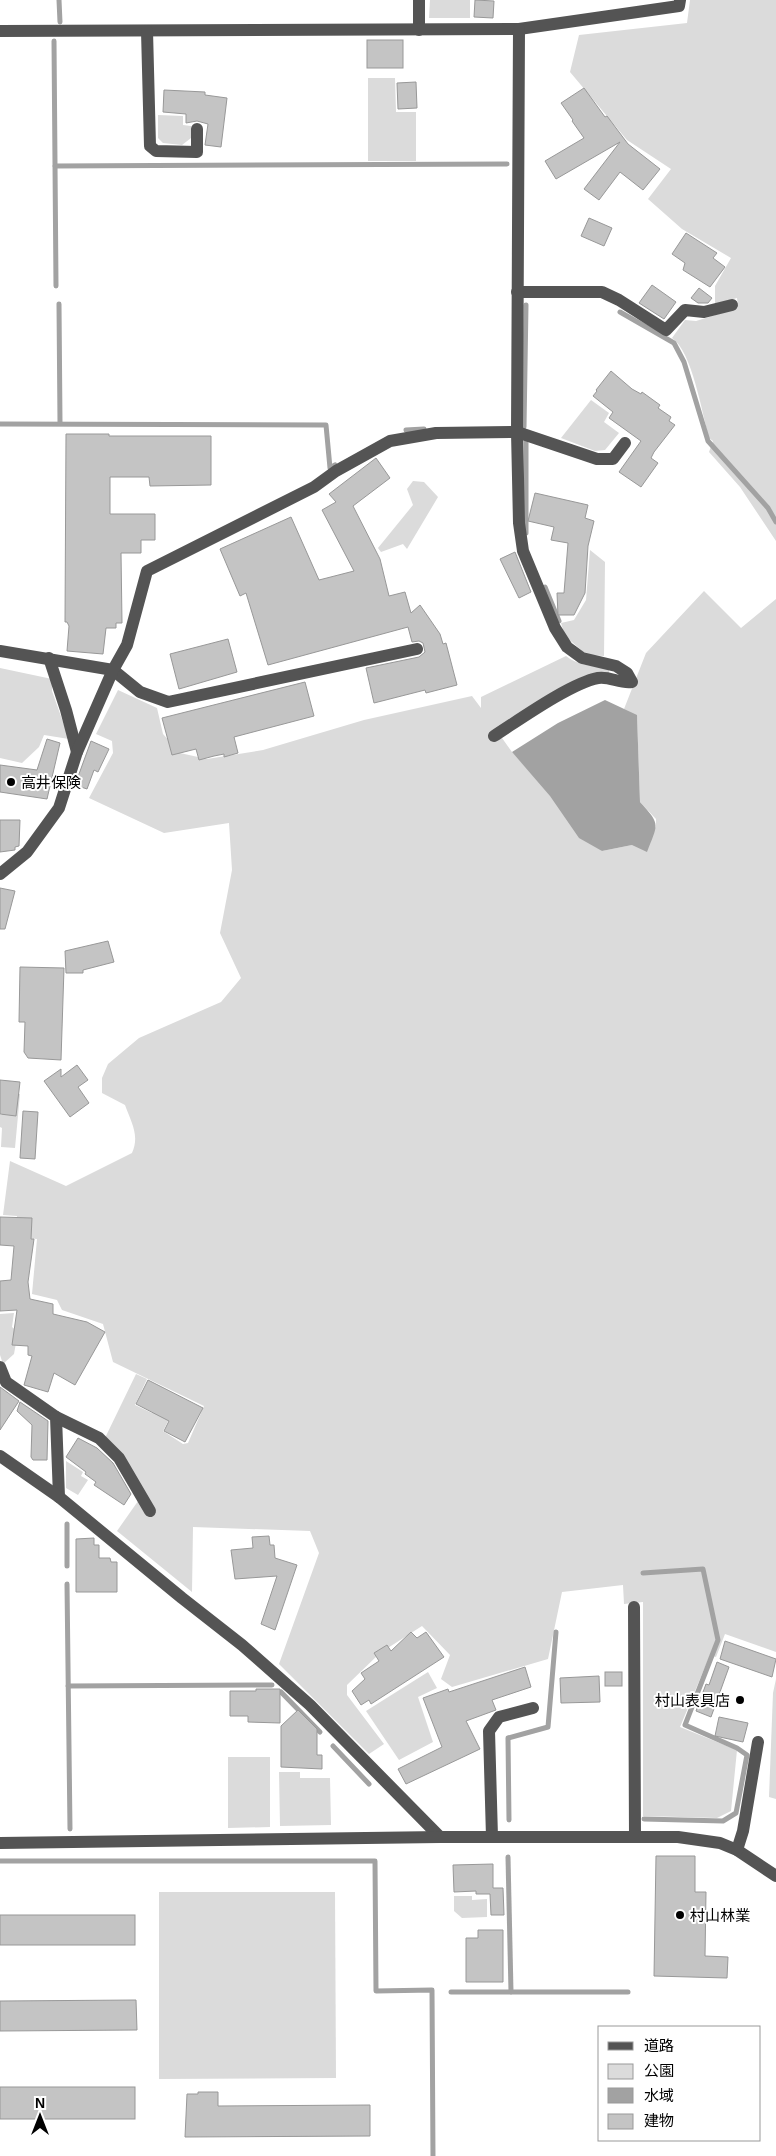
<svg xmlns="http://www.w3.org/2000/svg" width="776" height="2156" viewBox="0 0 776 2156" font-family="Helvetica,'Noto Sans JP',sans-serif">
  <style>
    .green { fill: #dbdbdb }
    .water { fill: #a2a2a2 }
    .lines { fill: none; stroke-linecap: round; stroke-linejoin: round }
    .stream { stroke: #a2a2a2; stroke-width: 5 }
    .building { fill: #c4c4c4; stroke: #989898 }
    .minor { stroke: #545454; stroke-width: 12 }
    .poi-dot { fill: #000; stroke: #fff; stroke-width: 2 }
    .labels { text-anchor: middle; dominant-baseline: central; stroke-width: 4; stroke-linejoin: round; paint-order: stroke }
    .poi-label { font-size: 15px; fill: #000; stroke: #fff; text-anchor: start }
  </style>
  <rect width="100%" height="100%" fill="#fff"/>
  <g class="green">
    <polygon points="430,0 470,0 470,18 429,18"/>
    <path d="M690 0H776V541L740 487 709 452 713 441 709 438C702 413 692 351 672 338L685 320 696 321 738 308 737 298 715 304V286L731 258 682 229 648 199 671 169 627 140 570 72 579 35 687 23Z"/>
    <polygon points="368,78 395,78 396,112 416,112 416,161 368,161"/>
    <polygon points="158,115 183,116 183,125 191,126 191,138 182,145 163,143 158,138"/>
    <polygon points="591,400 609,413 604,422 619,433 605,450 595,451 561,438"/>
    <polygon points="413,481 424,482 438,497 407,549 403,544 381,552 378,548 413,505 407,489"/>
    <polygon points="590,550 605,562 604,656 587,655 565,636 561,623 574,620 586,600"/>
    <path d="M704 591 741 628 776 599V1652L725 1634 716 1657 710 1655 680 1727 737 1750 731 1811 717 1818 643 1816V1602L624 1604 623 1585 562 1592 548 1659 452 1687 441 1679 450 1655 422 1626 380 1653 347 1685V1695L384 1744 369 1754 279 1664 319 1553 310 1531 193 1527 192 1592 117 1531 143 1494 105 1438 136 1374 147 1379 135 1405 152 1413 153 1411 169 1419 163 1431 183 1444 188 1443 204 1406 113 1362 103 1324 62 1310 57 1300 32 1294 37 1239 15 1237 17 1216 3 1215 10 1161 66 1186 132 1153C140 1135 131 1122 125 1105L102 1093V1078L108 1064 139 1038 221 1002 241 978 220 933 232 870 229 823 164 833 89 798 113 753 112 741 96 734 118 690 157 708 163 734 180 753 207 759 263 750 364 720 472 696 481 708V697L566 656C578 666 594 666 609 668V673L497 731 512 752 602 851 632 845 656 827V819L640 802 637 716 624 709 646 653Z"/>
    <polygon points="0,668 52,679 52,691 69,739 44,735 39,747 22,763 0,758"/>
    <polygon points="4,1093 20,1094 15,1148 1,1147 2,1128 0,1127 0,1115 2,1115"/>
    <polygon points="14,1313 12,1327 18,1332 14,1354 3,1364 0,1355 0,1314"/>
    <polygon points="66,1461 83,1472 81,1476 88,1480 78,1495 66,1488"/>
    <polygon points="428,1672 437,1688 418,1697 433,1742 399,1760 366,1711"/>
    <polygon points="776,1679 776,1799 769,1797 773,1693"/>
    <polygon points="228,1757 270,1757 270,1827 228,1828"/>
    <polygon points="279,1772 300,1772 300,1778 330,1778 331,1825 280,1826"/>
    <polygon points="159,1892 335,1892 336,2078 159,2079"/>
    <polygon points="454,1896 472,1896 472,1900 487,1899 487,1917 462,1918 454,1911"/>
  </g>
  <path class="water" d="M605 700 637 715 640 802C661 825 658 823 647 852L632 845 602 851 579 838 550 796 512 752 558 723Z"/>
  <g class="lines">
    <g class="stream">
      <polyline points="59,0 60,22"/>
      <polyline points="54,41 56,286"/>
      <polyline points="55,166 507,164"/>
      <polyline points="59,304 60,423"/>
      <polyline points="620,312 674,343 684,362 708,441 768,508 776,522"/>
      <polyline points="0,424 326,425 330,468 335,465"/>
      <polyline points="524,427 526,305"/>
      <polyline points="406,430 424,429"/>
      <polyline points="526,441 526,533"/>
      <polyline points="545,587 559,621"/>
      <polyline points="67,1524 67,1566"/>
      <polyline points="643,1573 703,1569 718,1640 685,1725 737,1748 747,1755 736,1813 723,1821 644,1819"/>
      <polyline points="67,1584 70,1829"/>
      <polyline points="68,1686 272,1685"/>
      <polyline points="281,1692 320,1732"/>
      <polyline points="333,1746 369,1784"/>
      <polyline points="509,1820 508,1738 548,1727 556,1632"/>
      <polyline points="508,1857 511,1992"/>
      <polyline points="0,1861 375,1861 376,1991 432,1990 433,2156"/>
      <polyline points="451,1992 628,1992"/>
    </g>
  </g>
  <g class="building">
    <polygon points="475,0 494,1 493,18 474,17"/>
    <rect x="367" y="40" width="36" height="28"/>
    <polygon points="416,82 417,108 398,109 397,83"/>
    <polygon points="584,88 605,117 607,116 628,144 660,169 643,190 620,172 599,200 584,189 620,142 556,179 545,161 584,138 572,121 573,120 561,103"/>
    <polygon points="164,90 205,92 205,95 227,98 221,147 205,145 208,124 197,121 186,123 186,114 163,112"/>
    <polygon points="589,218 612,228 604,246 581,236"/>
    <polygon points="686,233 717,253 713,258 725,267 710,287 683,270 685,263 672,254"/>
    <polygon points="652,285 676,302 664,319 639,303"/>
    <polygon points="699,288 712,298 708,303 698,303 691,298"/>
    <polygon points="611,371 632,389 641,394 642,392 660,405 658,408 671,417 669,421 675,425 654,452 651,458 658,463 641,487 619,472 641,441 609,418 613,412 593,396 597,391 596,390"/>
    <polygon points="66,434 109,434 109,436 211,436 211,485 150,486 149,477 110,477 110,514 155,514 155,540 141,540 141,553 121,553 122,623 116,623 116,628 106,628 103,654 67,651 69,626 67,622 65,622"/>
    <polygon points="376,458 390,478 353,506 380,559 389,596 405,592 411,613 420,605 440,634 443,644 446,643 457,685 426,693 425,690 374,703 366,668 419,657 425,652 423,643 419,641 412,642 408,627 268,665 246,593 240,596 220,549 291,517 319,580 354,571 322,510 336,502 329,494"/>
    <polygon points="535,493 588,505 585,518 594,521 588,546 585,593 574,615 558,615 557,593 564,593 568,543 551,540 554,527 528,521"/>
    <polygon points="515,552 531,592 519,598 500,559"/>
    <polygon points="228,639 237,672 179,689 170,654"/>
    <polygon points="305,682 314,716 234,737 238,753 224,757 224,754 214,756 199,760 196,749 172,755 162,718"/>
    <polygon points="47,739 60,743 47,799 0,792 0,765 37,770"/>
    <polygon points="91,741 109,749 98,772 94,770 87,789 75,785"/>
    <polygon points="0,820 20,820 19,846 15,847 15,850 0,852"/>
    <polygon points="0,888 15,891 5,929 0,929"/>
    <polygon points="108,941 114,962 83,970 83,973 66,973 65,951"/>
    <polygon points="20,967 64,968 61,1060 28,1058 24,1052 25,1022 19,1022"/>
    <polygon points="77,1065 88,1080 78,1087 89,1103 70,1117 44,1081 61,1069 61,1077"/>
    <polygon points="0,1080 20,1082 16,1116 0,1114"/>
    <polygon points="23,1111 38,1112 35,1159 20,1158"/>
    <polygon points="0,1217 32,1218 31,1239 34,1239 28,1282 30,1299 53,1304 53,1314 87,1322 105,1332 75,1385 54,1373 48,1392 24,1385 32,1356 28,1355 28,1346 12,1345 17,1310 0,1311 0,1281 11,1280 14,1246 0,1245"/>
    <polygon points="148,1380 203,1408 185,1442 164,1431 169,1421 136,1404"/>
    <polygon points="0,1387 19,1401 0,1430"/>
    <polygon points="20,1402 48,1421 47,1460 33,1460 31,1457 32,1425 17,1411"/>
    <polygon points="78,1438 97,1448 113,1463 131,1494 124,1505 94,1485 96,1482 85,1474 86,1472 66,1457"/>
    <polygon points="269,1536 270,1545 274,1545 275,1558 297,1565 275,1630 261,1624 277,1576 235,1579 231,1550 253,1548 252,1537"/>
    <polygon points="94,1538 94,1545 99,1545 99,1558 110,1558 111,1562 117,1562 117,1592 76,1592 76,1539"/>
    <polygon points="411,1632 417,1638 426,1632 444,1657 371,1704 369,1700 361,1705 352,1691 365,1679 361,1673 379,1661 374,1653 387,1645 391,1651"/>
    <polygon points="725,1641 776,1659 772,1677 720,1659"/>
    <polygon points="717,1662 729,1667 711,1717 696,1711 706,1684 709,1685"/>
    <polygon points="525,1667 531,1687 492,1700 496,1710 466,1721 480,1749 406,1784 398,1769 442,1747 423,1698 448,1689 449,1692"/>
    <rect x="605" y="1672" width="17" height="14"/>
    <polygon points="599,1676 600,1702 561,1703 560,1678"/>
    <polygon points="256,1689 280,1689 280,1723 248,1722 248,1716 230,1716 230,1691 256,1691"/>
    <polygon points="298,1710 317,1729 317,1755 322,1755 322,1769 281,1767 281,1726"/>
    <polygon points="719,1717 748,1723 743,1742 715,1736"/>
    <polygon points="656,1856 695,1856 695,1892 706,1892 705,1956 728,1957 727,1978 654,1976"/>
    <polygon points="493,1864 493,1888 503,1888 504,1915 491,1915 490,1894 476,1894 476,1891 454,1892 453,1865"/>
    <rect x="0" y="1915" width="135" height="30"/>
    <polygon points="478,1930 503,1930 503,1982 466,1982 466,1938 478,1938"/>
    <polygon points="136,2000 137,2030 0,2031 0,2001"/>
    <rect x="0" y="2087" width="135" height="32"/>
    <polygon points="198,2092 218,2092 218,2106 370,2105 370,2136 185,2137 187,2094 198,2094"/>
  </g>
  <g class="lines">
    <g class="minor">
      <polyline points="419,30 419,0"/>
      <polyline points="0,31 519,29 679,6 680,0"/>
      <polyline points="147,31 150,146 156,151 197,152 197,129"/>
      <polyline points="517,292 602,292 619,300 666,330 685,310 704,312 732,305"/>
      <polyline points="0,651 113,670 140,692 168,702 417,649"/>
      <polyline points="49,658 66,710 77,752"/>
      <path d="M494 736C519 720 571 683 598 678 610 676 620 684 632 682L627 673 616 666 582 658 567 647 555 628 523 551 519 523 517 432 519 29"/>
      <polyline points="0,874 27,852 59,808 77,752 113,670 127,645 147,571 314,487 336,471 390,441 436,433 517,432 597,459 613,459 625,443"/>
      <polyline points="0,1367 6,1382 56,1417 59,1497"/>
      <polyline points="56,1417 99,1438 119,1458 150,1511"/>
      <polyline points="0,1456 59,1497 182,1598 242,1645 310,1705 440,1837"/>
      <polyline points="634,1607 635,1837"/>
      <polyline points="492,1837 489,1731 499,1717 533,1708"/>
      <polyline points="0,1843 440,1837 678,1837 720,1843 737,1850 776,1876"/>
      <polyline points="737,1850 743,1831 758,1742"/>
    </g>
  </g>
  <g class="poi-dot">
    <circle cx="11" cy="782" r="5"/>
    <circle cx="740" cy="1700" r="5"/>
    <circle cx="680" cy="1915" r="5"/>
  </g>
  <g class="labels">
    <g class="poi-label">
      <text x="21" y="782">高井保険</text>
      <text x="730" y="1700" text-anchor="end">村山表具店</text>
      <text x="690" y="1915">村山林業</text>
    </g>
  </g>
  <rect x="598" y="2026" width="162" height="115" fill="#ffffff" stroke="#999999"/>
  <rect x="608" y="2042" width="25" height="8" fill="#545454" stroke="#999999"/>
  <text x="644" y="2051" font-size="15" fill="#000000">道路</text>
  <rect x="608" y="2064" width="25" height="15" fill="#dbdbdb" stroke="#999999"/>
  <text x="644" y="2076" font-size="15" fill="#000000">公園</text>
  <rect x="608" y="2088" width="25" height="15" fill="#a2a2a2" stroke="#999999"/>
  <text x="644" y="2101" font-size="15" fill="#000000">水域</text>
  <rect x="608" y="2114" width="25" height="15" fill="#c4c4c4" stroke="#999999"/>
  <text x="644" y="2126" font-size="15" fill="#000000">建物</text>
  <g transform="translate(40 2116)" stroke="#ffffff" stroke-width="4" paint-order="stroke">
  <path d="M0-4L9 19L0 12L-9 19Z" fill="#000000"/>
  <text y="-8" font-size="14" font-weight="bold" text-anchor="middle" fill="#000000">N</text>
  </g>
</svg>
